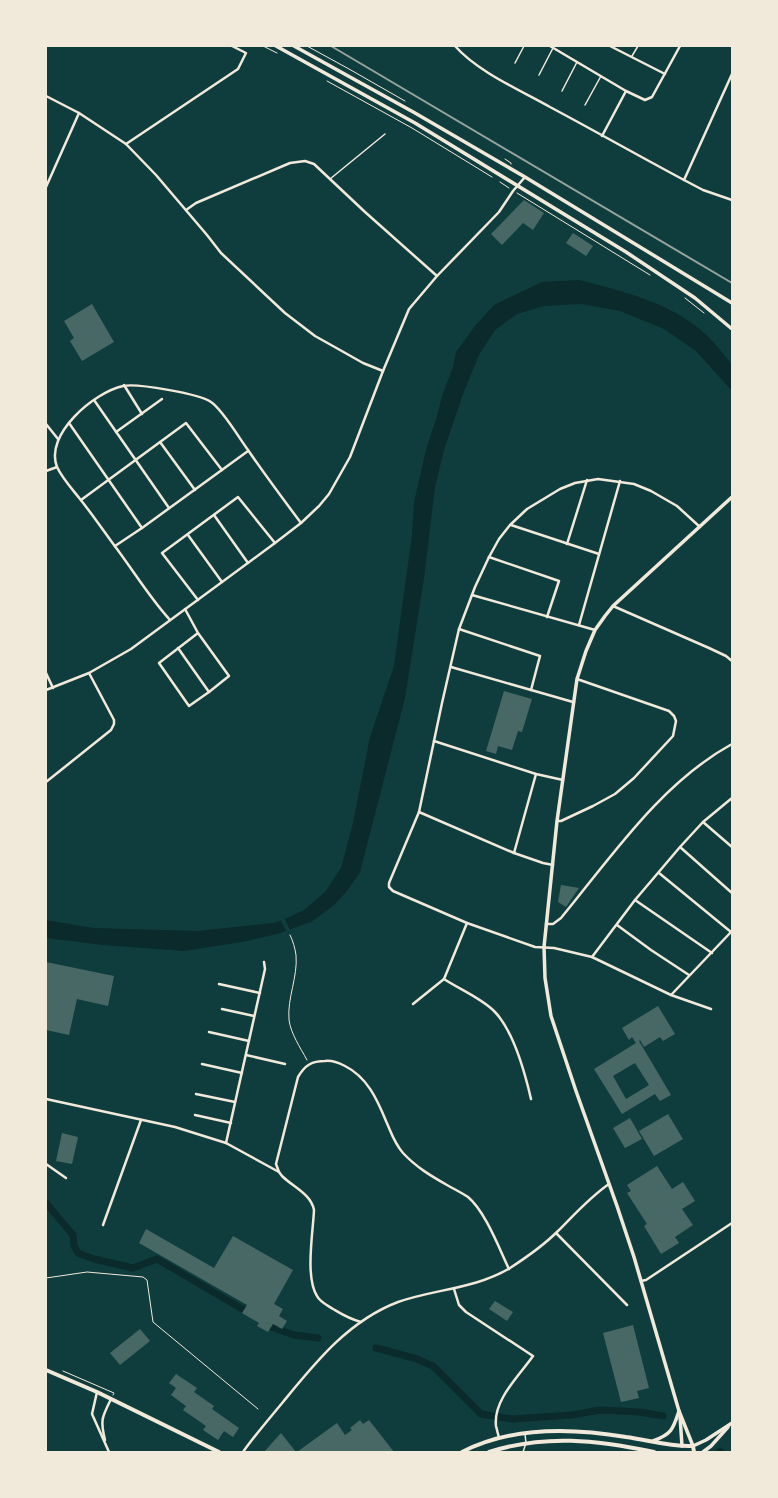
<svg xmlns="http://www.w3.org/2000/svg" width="778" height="1498" viewBox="0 0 778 1498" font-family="'Noto Serif',serif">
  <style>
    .water { fill: #0a2a2b }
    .pier { fill: #0f3d3e }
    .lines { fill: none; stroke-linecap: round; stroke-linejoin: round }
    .canal { stroke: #0a2a2b; stroke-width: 7 }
    .building { fill: #486865; fill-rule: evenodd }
    .path { stroke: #f1e9da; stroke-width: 1 }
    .service { stroke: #f1e9da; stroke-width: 1.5 }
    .minor { stroke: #f1e9da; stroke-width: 2.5 }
    .tertiary { stroke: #f1e9da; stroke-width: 3.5 }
    .secondary { stroke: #f1e9da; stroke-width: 3.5 }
    .primary { stroke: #f1e9da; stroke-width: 4 }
    .rail { stroke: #97a49c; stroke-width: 2 }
  </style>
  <rect width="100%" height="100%" fill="#0f3d3e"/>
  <path class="water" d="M579 280C622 291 669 302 703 332 714 341 723 354 732 365V391L696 351 664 329 620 311 581 304 544 306 517 314 495 330 479 355 463 394 444 450 435 487 424 578 405 698 360 872 347 891 333 906 311 922 277 934 242 942 184 951 103 945 46 938V920L94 928 197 931 273 923 285 919 304 910 325 892 341 868 353 823 370 737 394 666 412 535 414 502 427 446 437 416 442 396 453 367 456 352 475 326 494 305 542 282Z"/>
  <polygon class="pier" points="284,917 291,932 287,933 280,919"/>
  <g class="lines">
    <g class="canal">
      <polyline points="46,1203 73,1235 74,1246 78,1253 94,1259 133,1268 157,1259 244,1310"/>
      <polyline points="271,1327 294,1335 318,1338"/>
      <polyline points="376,1348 414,1358 433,1366 481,1414 512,1419 572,1415 600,1410 639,1412 663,1416"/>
      <polyline points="720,1451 720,1452"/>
    </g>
  </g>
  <g class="building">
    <polygon points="524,200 544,213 533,230 523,223 502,245 491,234"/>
    <polygon points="573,233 593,246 586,256 566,243"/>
    <polygon points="92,304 114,342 82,361 70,341 74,338 64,321"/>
    <polygon points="504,691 532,699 522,732 518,731 512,750 498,746 496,754 486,751"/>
    <polygon points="561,885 579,888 566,907 558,902"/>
    <polygon points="46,962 114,976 108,1006 77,999 69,1035 46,1030"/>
    <path d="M658 1006 675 1034 663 1041 660 1037 644 1047 640 1040 639 1041 671 1095 660 1101 655 1094 622 1114 594 1069 636 1043 632 1037 629 1040 622 1028ZM635 1063 649 1085 626 1099 613 1076Z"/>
    <polygon points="668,1114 683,1139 654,1156 639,1131"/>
    <polygon points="630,1118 642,1139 625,1148 613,1128"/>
    <polygon points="62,1133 78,1137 72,1164 56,1161"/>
    <polygon points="657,1166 672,1189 683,1182 695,1201 682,1209 693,1225 675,1237 679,1243 661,1254 644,1226 647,1224 627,1193 631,1191 627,1185"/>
    <polygon points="146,1229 214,1268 233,1236 293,1270 274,1304 283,1309 279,1316 287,1321 282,1329 273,1324 268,1332 257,1326 259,1323 242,1313 247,1305 139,1243"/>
    <polygon points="495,1301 513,1312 507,1321 489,1309"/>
    <polygon points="633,1325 649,1388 637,1391 639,1398 621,1402 603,1333"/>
    <polygon points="140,1329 150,1341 120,1365 110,1353"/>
    <polygon points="176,1374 197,1388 194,1392 214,1406 212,1409 239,1428 233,1437 224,1431 218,1440 203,1430 206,1426 183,1410 186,1406 171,1395 176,1388 169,1383"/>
    <polygon points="360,1420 363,1424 369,1420 394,1452 297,1452 337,1423 345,1435 352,1430 350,1428"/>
    <polygon points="281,1433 296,1452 264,1452"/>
  </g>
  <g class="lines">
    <g class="path">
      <polyline points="263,46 277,53"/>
      <polyline points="307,46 349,69 405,101"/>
      <polyline points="327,81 412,128 492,177"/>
      <polyline points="505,159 511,163 511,164"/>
      <polyline points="500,182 509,188"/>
      <polyline points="517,193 650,275"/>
      <polyline points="685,298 704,313"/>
      <path d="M290 935C293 941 295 948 296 955 298 977 287 998 289 1020 291 1034 300 1047 307 1060"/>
      <polyline points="46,1278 87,1272 143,1277 147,1280 153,1322 258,1409"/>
      <polyline points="63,1371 114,1393 113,1395"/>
    </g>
    <g class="service">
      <polyline points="632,56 638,46"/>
      <polyline points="515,63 524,46"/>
      <polyline points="539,75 553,48"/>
      <polyline points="562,91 577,62"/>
      <polyline points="585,105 601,76"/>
      <polyline points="330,179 385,134"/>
      <polyline points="523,1452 526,1443 525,1434"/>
    </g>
    <g class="minor">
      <path d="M455 46C478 72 520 90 550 107 595 131 639 156 684 180L703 190 732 200"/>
      <polyline points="550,46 626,91"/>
      <polyline points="610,46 665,74"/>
      <polyline points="46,96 79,113 126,144 156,175 207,235 221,253 285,313 315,336 340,350 363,363 383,371"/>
      <polyline points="602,136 626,91 645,100 652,97 680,46"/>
      <polyline points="126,144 238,69 246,53 232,46"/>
      <polyline points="684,180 732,74"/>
      <polyline points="46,187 79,113"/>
      <polyline points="186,210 196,203 290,163 305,161 314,164 365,212 437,276"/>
      <polyline points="124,385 142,414"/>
      <polyline points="94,400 169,508"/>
      <polyline points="69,423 142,528"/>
      <polyline points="46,424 58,439"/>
      <polyline points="116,432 162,399"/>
      <polyline points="160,442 195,490"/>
      <polyline points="46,471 57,467"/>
      <polyline points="81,500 186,423 222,470"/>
      <polyline points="214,515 248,563"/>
      <polyline points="511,525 599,554"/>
      <polyline points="700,527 677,506 651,491 634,484 598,479 575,483 560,489 527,509 510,525 499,539 489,557 475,587 459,629 442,703 419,812 389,883 389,887 393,891 467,923 535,947 554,948 592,957 671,995 732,931"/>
      <polyline points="188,535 222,582"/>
      <polyline points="567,544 587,480"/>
      <polyline points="115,546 142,528 248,451"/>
      <polyline points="489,557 559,581 547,617"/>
      <polyline points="472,595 595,630"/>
      <polyline points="198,600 162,553 238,497 275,543"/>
      <polyline points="613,606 709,648 726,656 732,661"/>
      <polyline points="185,609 198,633 229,676 209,692 189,706 159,663 198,633"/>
      <path d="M170 620C149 597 133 570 114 545 103 530 92 514 80 499 73 490 62 478 57 467 44 434 95 392 123 386 137 383 200 394 211 402 223 410 239 438 248 450 265 475 283 499 301 523"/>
      <polyline points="579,625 620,481"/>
      <polyline points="459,629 540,656 531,690"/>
      <polyline points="178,648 209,692"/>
      <polyline points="451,667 573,702"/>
      <polyline points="46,673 53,688"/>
      <polyline points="46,690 89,673 131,649 275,543 301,523 319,506 329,494 350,457 383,371 409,309 437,276 499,212 513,191 525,177"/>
      <polyline points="434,741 536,774 563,780"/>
      <polyline points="46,782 111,730 114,724 114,720 89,673"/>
      <polyline points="419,812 514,853 543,863 553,865"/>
      <polyline points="557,821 561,821 593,806 615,794 634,778 673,736 676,721 674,716 669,711 577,679"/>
      <polyline points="703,822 732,847"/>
      <polyline points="680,847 732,893"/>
      <polyline points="514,853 536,774"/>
      <polyline points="659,873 731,932"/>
      <polyline points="635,900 712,953"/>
      <path d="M546 924H553L561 918C612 856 661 783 732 744"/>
      <polyline points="617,925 651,950 689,975"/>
      <polyline points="592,957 635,900 680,847 703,822 732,798"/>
      <path d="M444 979C459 989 481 998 494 1011 513 1030 525 1073 531 1099"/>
      <polyline points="219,984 260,993"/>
      <polyline points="671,995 711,1009"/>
      <polyline points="413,1004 444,979 467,923"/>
      <polyline points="222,1009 254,1016"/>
      <polyline points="209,1032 249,1041"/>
      <polyline points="246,1055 285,1064"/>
      <polyline points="202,1064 242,1073"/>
      <polyline points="196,1094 235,1102"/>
      <polyline points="46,1099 175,1127 226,1143 279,1172"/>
      <polyline points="195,1115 231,1123"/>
      <polyline points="226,1143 265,969 264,962"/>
      <polyline points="46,1164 66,1178"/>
      <polyline points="103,1225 141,1120"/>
      <polyline points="556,1233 627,1305"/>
      <polyline points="641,1281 646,1280 732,1223"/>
      <path d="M454 1289 459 1305 466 1312 533 1356C519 1376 493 1400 496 1426 497 1430 498 1434 499 1438"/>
      <path d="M361 1322C349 1319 343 1315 333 1309 327 1305 320 1302 317 1296 305 1277 313 1233 314 1210 311 1194 293 1187 282 1176L279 1172 276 1164 298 1077C305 1065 312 1061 325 1061 332 1060 339 1063 345 1066 367 1077 377 1099 386 1121 391 1132 394 1143 403 1153 416 1167 431 1176 447 1185 454 1189 462 1193 468 1197 485 1211 499 1248 509 1269"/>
      <polyline points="97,1392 92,1414 109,1452"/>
      <path d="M105 1440C100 1420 102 1417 111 1399"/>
      <path d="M243 1452C255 1435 269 1419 283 1402 315 1363 348 1321 398 1302 435 1289 475 1289 510 1268 527 1257 544 1245 558 1231 574 1215 590 1197 609 1184"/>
    </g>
    <g class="tertiary">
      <polyline points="276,46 415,123 626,252 695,298 732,329"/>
      <polyline points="294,46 415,113 525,177 732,303"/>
      <polyline points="680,1416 682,1446"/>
      <path d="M653 1441C672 1434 673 1429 679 1411"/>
      <polyline points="693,1446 679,1411 634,1257 617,1206 576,1091 551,1016 545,978 544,947 557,821 577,679 586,651 595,630 605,616 613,606 732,497"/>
    </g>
    <g class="secondary">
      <polyline points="693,1446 706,1440 732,1423"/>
      <polyline points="703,1452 711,1446 728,1427"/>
    </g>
    <g class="primary">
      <polyline points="46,1370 97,1392 219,1452"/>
      <path d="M462 1452C512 1426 573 1428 626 1437 648 1440 670 1447 693 1446L694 1452"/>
      <path d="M489 1452C545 1434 597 1440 654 1452"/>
    </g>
    <polyline class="rail" points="331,46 732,283"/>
  </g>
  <rect width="778" height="1498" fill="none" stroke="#f1e9da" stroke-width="94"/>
</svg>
